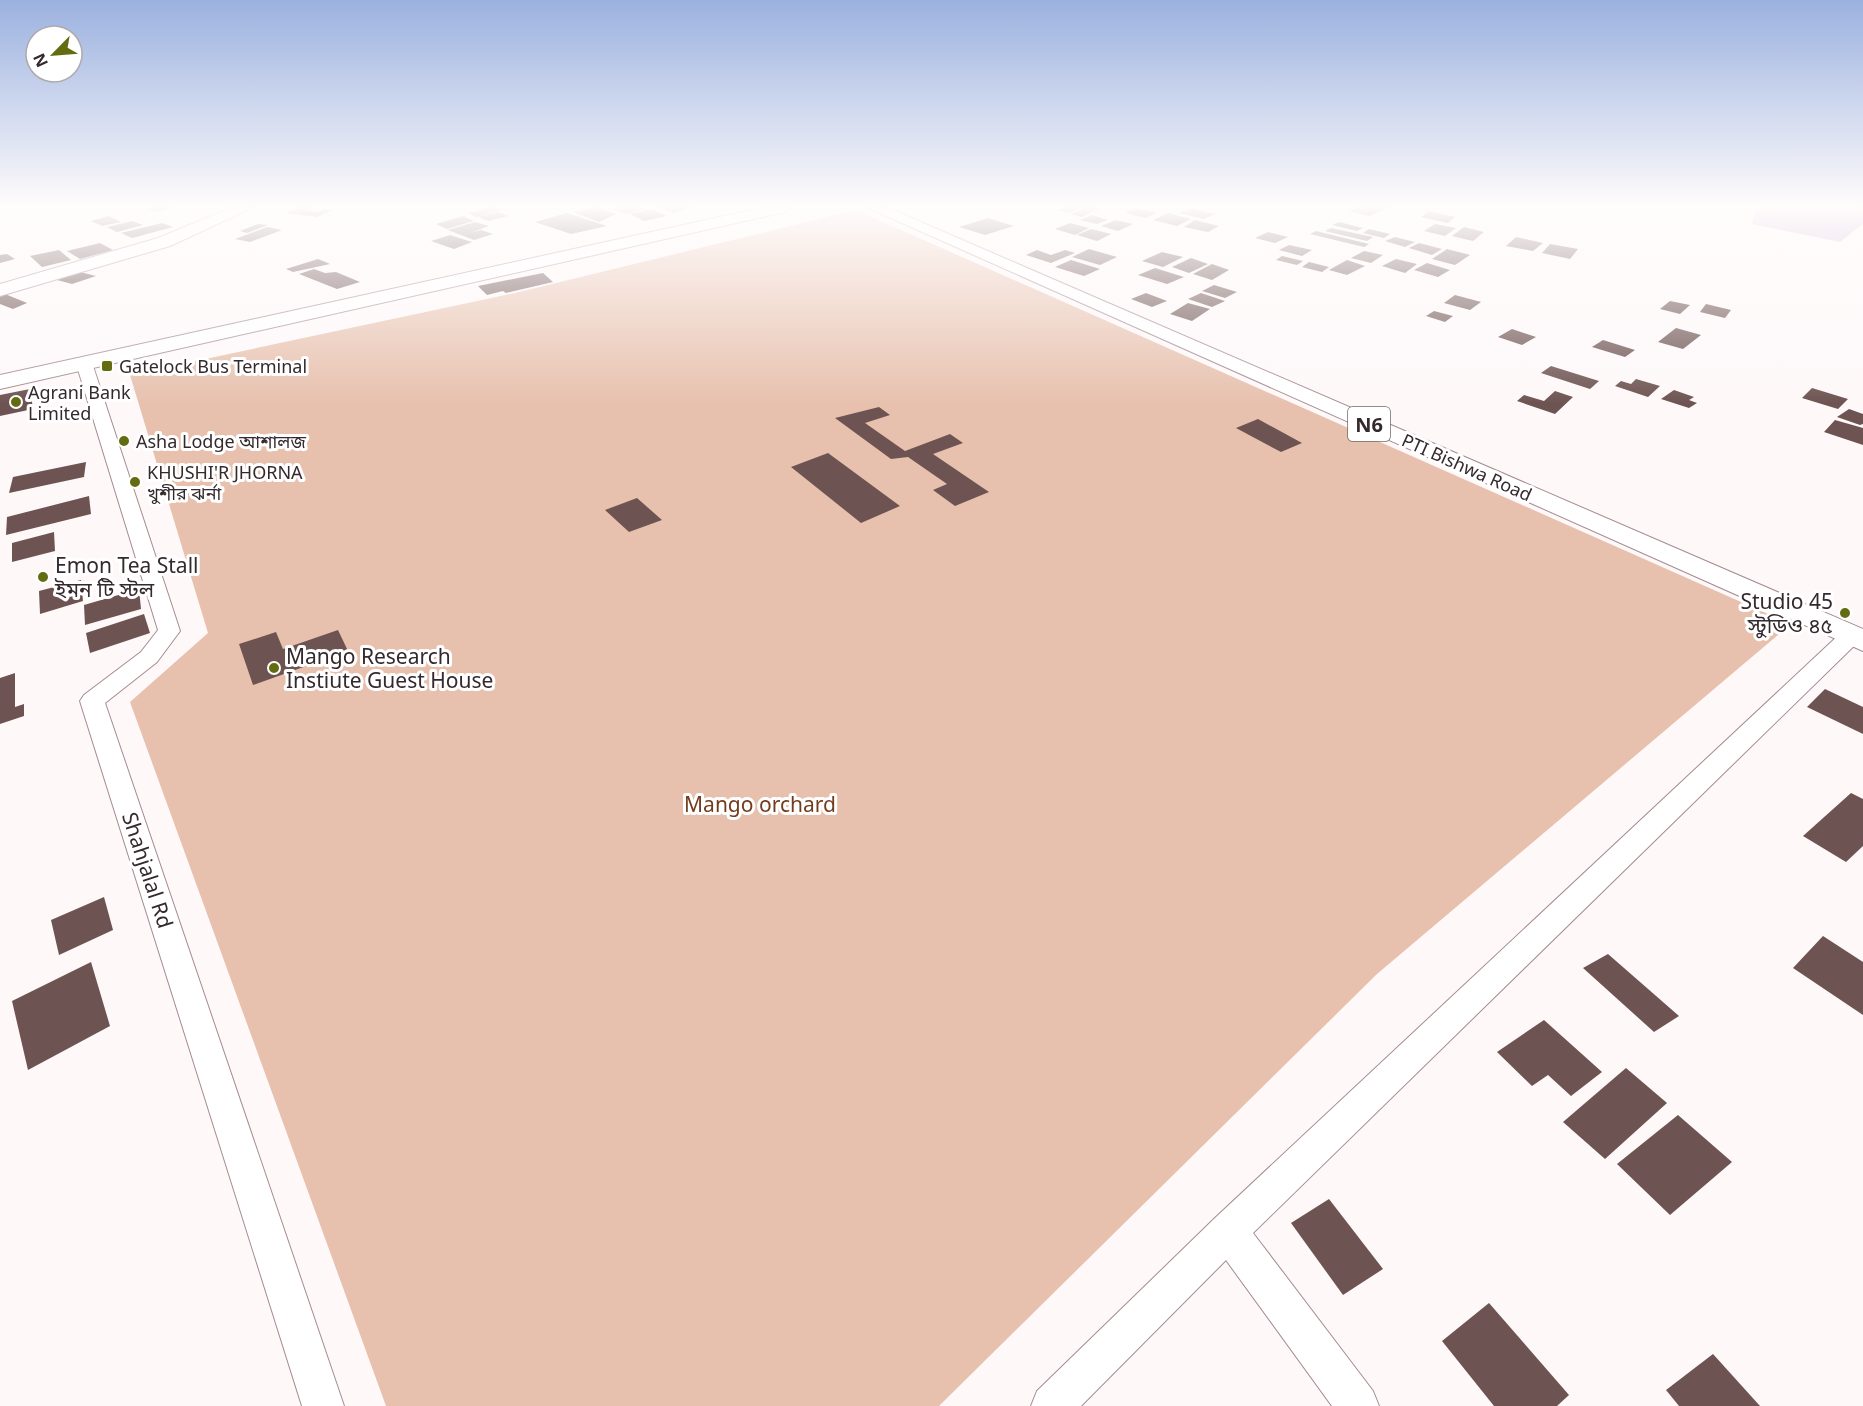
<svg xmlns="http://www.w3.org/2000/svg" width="1863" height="1406" viewBox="0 0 1863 1406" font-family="'Noto Sans','Noto Sans Bengali',sans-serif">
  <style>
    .green { fill: #e7c1ae }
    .water { fill: #c9add1 }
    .building { fill: #6d5452 }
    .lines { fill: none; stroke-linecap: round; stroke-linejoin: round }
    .street-casing { stroke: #a58b91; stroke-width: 2 }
    .secondary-casing { stroke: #a58b91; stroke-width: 2 }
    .highway-casing { stroke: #a58b91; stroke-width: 2 }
    .street { fill: #fff; fill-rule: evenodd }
    .secondary { fill: #fff; fill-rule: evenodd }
    .highway { fill: #fff; fill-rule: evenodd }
    .poi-dot { fill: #646c12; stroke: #fff; stroke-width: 2 }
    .labels { text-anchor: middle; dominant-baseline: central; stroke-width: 6; stroke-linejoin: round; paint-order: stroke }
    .far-poi-label { font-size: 18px; fill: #34292c; stroke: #fff; text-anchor: start }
    .far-street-label { font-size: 18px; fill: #34292c; stroke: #fff }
    .shield { fill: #fff; stroke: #71696b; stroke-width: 1.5 }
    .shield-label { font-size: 20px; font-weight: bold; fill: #34292c }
    .poi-label { font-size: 21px; fill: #34292c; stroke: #fff; text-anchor: start }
    .park-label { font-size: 21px; fill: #733c1d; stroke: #fff }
    .street-label { font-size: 21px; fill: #34292c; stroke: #fff }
  </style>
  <rect width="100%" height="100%" fill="#fef8f9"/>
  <polygon class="green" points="856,210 1791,624 1377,974 939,1406 386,1406 130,702 208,633 130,375 515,293"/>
  <polygon class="water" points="1756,207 1863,207 1863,224 1840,242 1752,224"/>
  <g class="building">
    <polygon points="155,207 170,207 173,208 157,212 147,209"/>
    <polygon points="300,207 314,207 305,210 317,212 324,209 333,210 317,217 286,213"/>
    <polygon points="494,207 502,210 476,217 468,213"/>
    <polygon points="596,207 616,214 599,222 573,212"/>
    <polygon points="620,207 640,207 645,209 626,214 613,209"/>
    <polygon points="658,207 693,207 674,213"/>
    <polygon points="1065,207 1084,207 1069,213 1057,210"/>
    <polygon points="1087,207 1101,208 1082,217 1071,214"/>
    <polygon points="1358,207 1392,207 1369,216 1349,211"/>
    <polygon points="1136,208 1157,213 1146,218 1125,213"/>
    <polygon points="1191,208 1215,214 1204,219 1179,213"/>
    <polygon points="652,209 667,216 644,221 630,214"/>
    <polygon points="1429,211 1455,217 1448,223 1421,217"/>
    <polygon points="498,212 508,216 488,221 478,217"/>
    <polygon points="567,213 607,226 571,234 535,222"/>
    <polygon points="1168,213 1191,219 1177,226 1153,220"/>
    <polygon points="1092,215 1108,220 1097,224 1080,220"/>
    <polygon points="109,216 121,222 102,226 91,221"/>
    <polygon points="463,216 474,221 447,229 436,224"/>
    <polygon points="988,218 1014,226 985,235 959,227"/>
    <polygon points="1116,220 1133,224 1118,231 1101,226"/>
    <polygon points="1195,220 1219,226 1208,232 1184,227"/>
    <polygon points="132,221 143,225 117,232 107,227"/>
    <polygon points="475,222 489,226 470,233 481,230 493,234 474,240 448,230"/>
    <polygon points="1339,222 1363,228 1357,231 1332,225"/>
    <polygon points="162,223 173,227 132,238 121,233"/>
    <polygon points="1070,223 1089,228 1075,235 1055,229"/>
    <polygon points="258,224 268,225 247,233 240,231"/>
    <polygon points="1435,224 1456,228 1445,236 1424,231"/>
    <polygon points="267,227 282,230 250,242 235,239"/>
    <polygon points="1464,227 1484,232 1473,241 1452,236"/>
    <polygon points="1331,228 1373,237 1367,241 1325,231"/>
    <polygon points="1091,229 1111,234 1097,241 1077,235"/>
    <polygon points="1369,229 1390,234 1384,238 1363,233"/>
    <polygon points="1316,231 1369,244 1364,247 1310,234"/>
    <polygon points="1268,232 1288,237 1275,243 1255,238"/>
    <polygon points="450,235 472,242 454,249 431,241"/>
    <polygon points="1395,237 1415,242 1405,247 1385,241"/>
    <polygon points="1516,237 1543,243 1533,251 1506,246"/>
    <polygon points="100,243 113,250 80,259 67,251"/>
    <polygon points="1419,243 1442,249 1432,255 1409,248"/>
    <polygon points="1550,244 1578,249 1570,259 1542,253"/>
    <polygon points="1289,245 1312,250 1302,256 1279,250"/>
    <polygon points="1089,249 1117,257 1100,265 1072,257"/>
    <polygon points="1447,249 1470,255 1455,265 1432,259"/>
    <polygon points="59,250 71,260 42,267 30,256"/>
    <polygon points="1037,250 1051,255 1065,250 1075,253 1051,263 1026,255"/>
    <polygon points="1364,251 1383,255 1371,263 1351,258"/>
    <polygon points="1162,252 1183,257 1163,267 1142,261"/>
    <polygon points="7,254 15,259 0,263 0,255"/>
    <polygon points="1282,256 1303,261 1297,265 1276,260"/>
    <polygon points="1191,258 1208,264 1189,273 1172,267"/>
    <polygon points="318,259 330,264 293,272 286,269"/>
    <polygon points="1396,259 1417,264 1405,273 1382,266"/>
    <polygon points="1071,260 1100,269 1084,276 1055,267"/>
    <polygon points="1347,260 1365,266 1347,275 1329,270"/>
    <polygon points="1309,262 1329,267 1322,272 1302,267"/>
    <polygon points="1427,263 1450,270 1438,277 1414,270"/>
    <polygon points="1212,264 1229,270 1212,280 1193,274"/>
    <polygon points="1155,268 1184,277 1167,284 1138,275"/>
    <polygon points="314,269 325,273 336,272 360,282 337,289 299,274"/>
    <polygon points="80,272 96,276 72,284 57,280"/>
    <polygon points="543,273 553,282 506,293 503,291 487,295 478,286"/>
    <polygon points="1214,285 1237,292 1225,298 1202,291"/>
    <polygon points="1146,293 1167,301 1152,307 1131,299"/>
    <polygon points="1201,293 1225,301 1212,307 1188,299"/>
    <polygon points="5,294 27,303 13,309 0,304 0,296"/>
    <polygon points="1455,295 1481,302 1470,310 1444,303"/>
    <polygon points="1670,301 1690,305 1680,314 1660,309"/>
    <polygon points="1188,303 1210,309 1192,321 1170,314"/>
    <polygon points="1706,304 1731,310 1725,318 1700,312"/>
    <polygon points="1434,311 1453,316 1445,322 1426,316"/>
    <polygon points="1676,328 1701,335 1683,349 1658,342"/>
    <polygon points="1512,329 1536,337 1522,345 1498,337"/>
    <polygon points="1603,340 1635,350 1625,357 1592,347"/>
    <polygon points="1551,366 1599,381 1590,389 1541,373"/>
    <polygon points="1636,379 1660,386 1648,397 1615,386 1621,381 1631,384"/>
    <polygon points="1812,388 1848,399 1838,409 1802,398"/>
    <polygon points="30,389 33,409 0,416 0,395"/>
    <polygon points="1674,390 1694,397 1689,400 1697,403 1689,408 1661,399"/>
    <polygon points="1555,391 1573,397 1555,414 1517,401 1524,395 1544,401"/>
    <polygon points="879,407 890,415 865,423 905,451 950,434 963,443 933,454 989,492 955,506 933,490 947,484 908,457 891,459 835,418"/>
    <polygon points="1849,409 1863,414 1863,424 1860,425 1837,417"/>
    <polygon points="1258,419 1302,443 1281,452 1236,428"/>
    <polygon points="1835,420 1863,428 1863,445 1824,432"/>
    <polygon points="828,453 900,506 861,523 791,467"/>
    <polygon points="86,462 84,477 9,493 13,477"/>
    <polygon points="89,496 91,514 6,535 7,517"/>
    <polygon points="637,498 662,520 629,532 605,510"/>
    <polygon points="54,532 55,551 12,562 12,543"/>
    <polygon points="81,580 83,601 40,614 39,591"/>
    <polygon points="139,589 141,609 85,625 84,605"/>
    <polygon points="144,614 150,633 90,653 86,633"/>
    <polygon points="338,630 348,651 253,685 239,644 276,632 283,649"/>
    <polygon points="15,673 15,707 24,704 24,716 0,724 0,678"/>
    <polygon points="1825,689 1863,707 1863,734 1807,707"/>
    <polygon points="1851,793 1863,799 1863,846 1846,862 1803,836"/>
    <polygon points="104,897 113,930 59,955 51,920"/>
    <polygon points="1823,936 1863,962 1863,1015 1793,968"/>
    <polygon points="1608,954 1679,1016 1654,1032 1583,968"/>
    <polygon points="91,962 110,1026 28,1070 12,1001"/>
    <polygon points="1544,1020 1602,1072 1571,1096 1548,1075 1532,1086 1497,1052"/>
    <polygon points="1626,1068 1667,1103 1605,1159 1563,1122"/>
    <polygon points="1678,1115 1732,1162 1670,1215 1617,1164"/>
    <polygon points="1329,1199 1383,1269 1343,1295 1291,1223"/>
    <polygon points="1489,1303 1569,1395 1557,1406 1494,1406 1442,1341"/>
    <polygon points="1713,1354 1760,1406 1679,1406 1666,1390"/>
  </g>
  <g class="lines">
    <defs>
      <g id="street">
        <polygon points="84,358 92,363 180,631 157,662 105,703 344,1406 302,1406 80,701 84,695 141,652 158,630 76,363"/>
        <polygon points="1851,629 1859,631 1862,636 1859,641 1253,1233 1373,1391 1379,1406 1332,1406 1226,1260 1081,1406 1031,1406 1037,1391 1215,1218 1843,631"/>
      </g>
      <g id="secondary">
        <polygon points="233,207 254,207 170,246 0,296 0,284 158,238"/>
        <polygon points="765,207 793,207 785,212 0,389 0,375"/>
      </g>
      <polygon id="highway" points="866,207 886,207 1863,629 1863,651"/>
    </defs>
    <use href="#street" class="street-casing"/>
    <use href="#secondary" class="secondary-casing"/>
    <use href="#highway" class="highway-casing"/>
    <use href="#street" class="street"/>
    <use href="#secondary" class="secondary"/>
    <use href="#highway" class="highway"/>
  </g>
  <linearGradient id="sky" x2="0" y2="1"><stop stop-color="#9bb1df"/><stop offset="0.51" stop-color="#fffcfc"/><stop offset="1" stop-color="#fffcfc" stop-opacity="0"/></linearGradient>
  <rect width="1863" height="404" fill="url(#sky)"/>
  <g class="poi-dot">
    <rect x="101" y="360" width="12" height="12" rx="3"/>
    <circle cx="16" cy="402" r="6"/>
    <circle cx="124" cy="441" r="6"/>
    <circle cx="135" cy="482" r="6"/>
    <circle cx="43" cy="577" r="6"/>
    <circle cx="1845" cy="613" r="6"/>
    <circle cx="274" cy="668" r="6"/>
  </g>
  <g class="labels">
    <g class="far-poi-label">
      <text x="119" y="366">Gatelock Bus Terminal</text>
      <text x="28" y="392">Agrani Bank<tspan x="28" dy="21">Limited</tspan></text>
      <text x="136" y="441">Asha Lodge আশালজ</text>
      <text x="147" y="472">KHUSHI'R JHORNA<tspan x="147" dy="21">খুশীর ঝর্না</tspan></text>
    </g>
    <g class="far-street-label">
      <text transform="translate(1467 467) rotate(24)">PTI Bishwa Road</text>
    </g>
    <rect class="shield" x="1348" y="407" width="42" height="34" rx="4.5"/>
    <g class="shield-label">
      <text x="1369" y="424">N6</text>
    </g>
    <g class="poi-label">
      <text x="55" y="565">Emon Tea Stall<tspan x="55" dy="24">ইমন টি স্টল</tspan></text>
      <text x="1833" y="601" text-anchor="end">Studio 45<tspan x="1833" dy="24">স্টুডিও ৪৫</tspan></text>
      <text x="286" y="656">Mango Research<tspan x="286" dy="24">Instiute Guest House</tspan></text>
    </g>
    <g class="park-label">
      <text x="760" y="804">Mango orchard</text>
    </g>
    <g class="street-label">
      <text transform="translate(148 870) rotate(72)">Shahjalal Rd</text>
    </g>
  </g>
  <g transform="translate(54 54) rotate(245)"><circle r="28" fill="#ffffff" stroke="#aea9ab" stroke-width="1.5"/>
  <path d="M0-4.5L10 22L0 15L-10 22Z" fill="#646c12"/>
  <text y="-9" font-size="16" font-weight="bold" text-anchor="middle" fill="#34292c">N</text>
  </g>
</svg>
